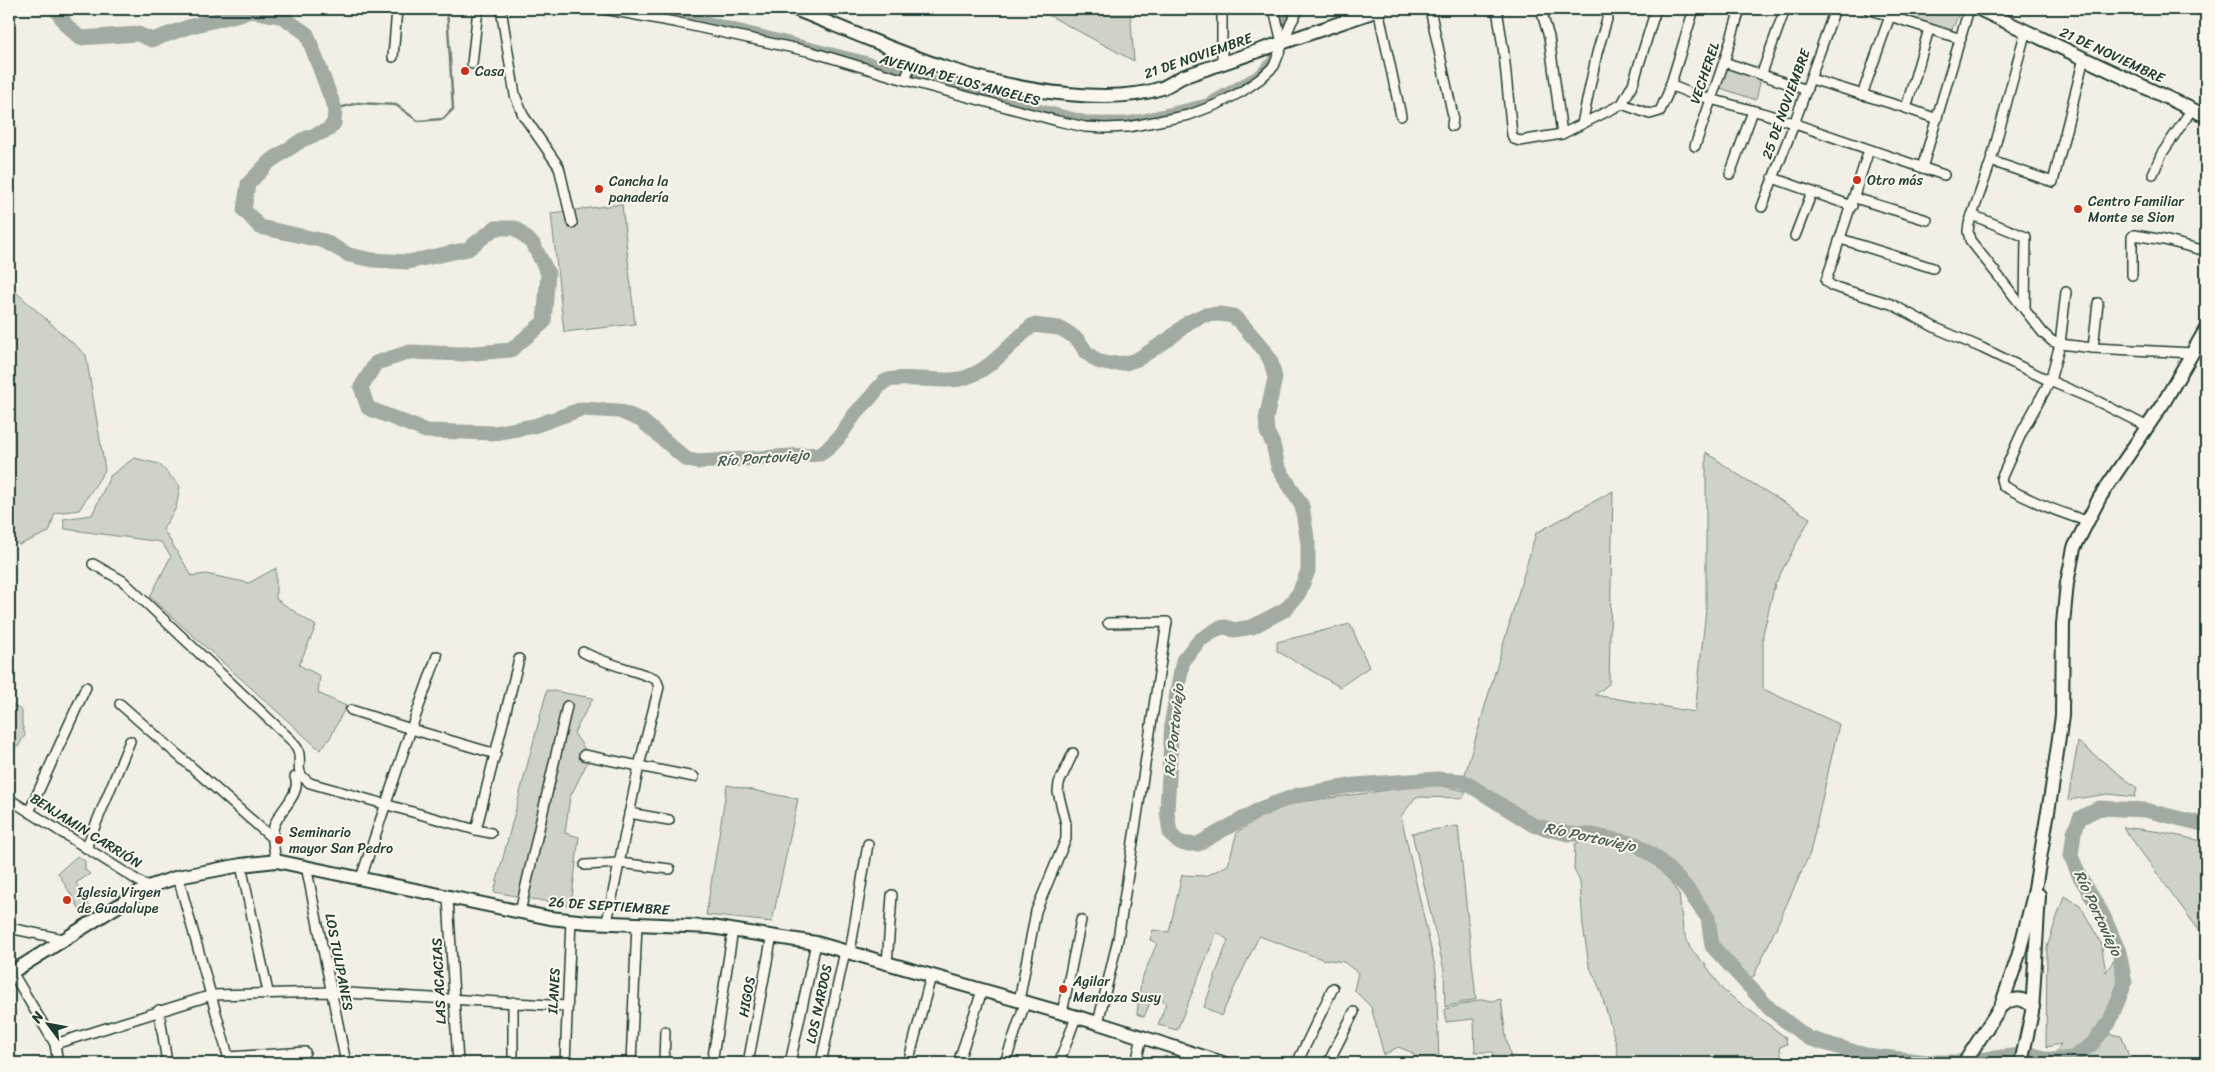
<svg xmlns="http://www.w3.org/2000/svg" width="2215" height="1072" viewBox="0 0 2215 1072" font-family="Sriracha,sans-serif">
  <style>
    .green { fill: #cfd2c8; stroke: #77887e }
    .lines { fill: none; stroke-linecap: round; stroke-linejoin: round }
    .stream { stroke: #6e7f75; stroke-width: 2.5 }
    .canal { stroke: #a2aba1; stroke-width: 9 }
    .river { stroke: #a2aba1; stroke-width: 15 }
    .street-casing { stroke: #1f3d34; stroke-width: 12 }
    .secondary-casing { stroke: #1f3d34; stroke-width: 16 }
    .street { stroke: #fbf7ec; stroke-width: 9 }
    .secondary { stroke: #fbf7ec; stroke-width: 12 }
    .poi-dot { fill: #c8321e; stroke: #fbf7ec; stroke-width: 2 }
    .labels { text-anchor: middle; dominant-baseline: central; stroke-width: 4; stroke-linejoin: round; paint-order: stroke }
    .street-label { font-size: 14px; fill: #1f3d34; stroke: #fbf7ec }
    .poi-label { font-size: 14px; fill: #1f3d34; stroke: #fbf7ec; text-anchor: start }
    .water-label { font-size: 15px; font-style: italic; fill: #465e55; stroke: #fbf7ec }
  </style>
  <rect width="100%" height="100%" fill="#f2f0e5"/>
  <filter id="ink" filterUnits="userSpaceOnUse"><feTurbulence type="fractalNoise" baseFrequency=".02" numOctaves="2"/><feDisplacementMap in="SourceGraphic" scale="10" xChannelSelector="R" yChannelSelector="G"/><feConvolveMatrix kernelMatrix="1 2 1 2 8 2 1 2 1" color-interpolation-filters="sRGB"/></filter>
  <g filter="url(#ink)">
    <g class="green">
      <polygon points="1037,9 1130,9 1134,61"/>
      <polygon points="1868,9 1954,9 1960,11 1951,32"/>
      <polygon points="1728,66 1762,74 1756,100 1720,88"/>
      <polygon points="622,204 635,324 564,332 551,213"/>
      <polygon points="9,286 86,355 105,470 79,510 55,513 49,532 19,545 9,537"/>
      <polygon points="1706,452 1737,474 1810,518 1775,584 1763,634 1763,689 1839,724 1810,853 1754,976 1743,981 1712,946 1708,918 1689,890 1659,860 1636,844 1593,835 1550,829 1502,805 1463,781 1536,533 1613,491 1609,684 1595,695 1695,712 1706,609"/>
      <polygon points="134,458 159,464 180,486 176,508 163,529 192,576 206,574 249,583 276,568 276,599 316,626 299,665 320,676 318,693 346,706 330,738 320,750 150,597 171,556 161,542 65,529 63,519 92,515 110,476"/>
      <polygon points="1350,624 1369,667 1340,687 1277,651 1277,642"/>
      <polygon points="547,690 593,698 574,733 590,757 570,797 565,833 579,837 571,906 494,892"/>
      <polygon points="9,702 22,711 22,724 25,735 18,747 9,741"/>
      <polygon points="2078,742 2137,788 2135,797 2108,794 2068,800"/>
      <polygon points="1432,784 1466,791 1463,798 1416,797 1401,816 1436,971 1439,1063 1423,1063 1411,1052 1398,1047 1384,1055 1371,1007 1354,990 1358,973 1344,962 1322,959 1259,936 1221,1016 1204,1007 1228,940 1217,932 1177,1030 1158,1025 1166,1003 1153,995 1144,1017 1137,1014 1141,981 1157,943 1150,940 1153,930 1169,932 1182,875 1206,876 1228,865 1237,832 1259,818 1293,803"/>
      <polygon points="727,785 798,799 772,922 706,915"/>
      <polygon points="1458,826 1476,999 1445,1007 1444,970 1412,833"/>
      <polygon points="2123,827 2161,832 2206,842 2206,940"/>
      <polygon points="1584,840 1631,848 1660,867 1679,894 1683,929 1690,948 1705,964 1723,990 1785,1037 1787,1044 1780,1047 1782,1063 1619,1063 1616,1044 1600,989 1589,965 1583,926 1580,882 1574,869 1575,844"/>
      <polygon points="77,856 85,861 85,870 90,874 76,883 90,907 82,913 58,873"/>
      <polygon points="2064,896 2080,905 2101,943 2106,972 2119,952 2125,983 2109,1023 2092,1044 2073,1058 2051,1060 2061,1044 2046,1047 2047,947"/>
      <polygon points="1483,999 1492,1001 1501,999 1506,1037 1512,1063 1493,1063 1493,1052 1475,1052 1474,1019 1446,1022 1445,1009"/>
      <polygon points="2110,1034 2122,1036 2131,1063 2080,1063 2085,1056"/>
    </g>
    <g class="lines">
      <polyline class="stream" points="335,109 358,103 396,105 418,121 443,119 453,109 447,9"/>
      <g class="canal">
        <polyline points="661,9 864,60 981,94 1091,121 1126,121 1144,118 1207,103 1259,74 1273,59 1275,49"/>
        <polyline points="2203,9 2206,10"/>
        <polyline points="1280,35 1283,23 1291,9"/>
      </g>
      <path class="river" d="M56 9 66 25 80 38 138 34 152 40 188 27 252 11 283 17 307 34 335 109 334 123 328 130 302 140 269 162 248 184 244 210 260 227 324 241 349 255 373 260 408 262 468 249 495 228H515L533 244 548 273 544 322 511 350 463 354 410 352 376 363 361 387 368 408 426 431 495 433 534 426 582 409 619 411 641 420 686 459 697 462 820 454C837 444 844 429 855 414 860 408 866 403 871 397 875 392 879 386 884 382 896 374 942 383 960 379 990 373 1010 343 1033 325L1059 328 1067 332 1078 340 1086 352 1097 361 1108 364 1126 363 1138 359 1169 339 1189 322 1204 315 1220 314 1233 316 1241 323 1265 351 1271 362 1275 378 1266 419 1267 432 1273 444 1278 467 1302 506 1308 544V571L1299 593 1286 609 1252 627 1234 630 1226 627 1219 628 1200 640 1183 660 1172 720 1167 812 1170 833 1176 840 1184 844H1198L1262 808 1298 795 1355 785 1437 779 1463 781 1533 825 1568 834 1593 835 1636 844 1659 860 1685 886 1708 918 1712 946 1770 1009 1808 1038 1865 1055 1928 1062H1961L2029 1054 2051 1060 2073 1058 2092 1044 2109 1023 2125 983 2119 952 2103 915 2079 875 2071 856 2074 832 2080 818 2099 808 2145 810 2206 825"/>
      <defs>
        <g id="street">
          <polyline points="501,9 515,95 523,115 559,167 572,223"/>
          <polyline points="604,9 674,22 812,52 905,80 1058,121 1085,127 1106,128 1128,127 1189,115 1218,104 1241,92 1260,79 1274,66 1291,23 1299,9"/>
          <polyline points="1222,9 1222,63"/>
          <polyline points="1274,9 1282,43"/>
          <polyline points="1378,9 1401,116"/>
          <polyline points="1430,9 1453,116 1452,126"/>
          <polyline points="1497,9 1504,54 1512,135 1514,139 1520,141 1562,134 1582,124 1597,53 1610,9"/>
          <polyline points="1545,9 1543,17 1549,37 1562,134"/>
          <polyline points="1868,9 1961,39"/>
          <polyline points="2026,30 1991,161 1969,224 1968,231 1970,240 2043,333 2052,341 2060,344 2093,348 2193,353"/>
          <polyline points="393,57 397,9"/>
          <polyline points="1724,62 1807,90"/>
          <polyline points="472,64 478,9"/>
          <polyline points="1762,73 1785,9"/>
          <polyline points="1811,79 1906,108 1937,119"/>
          <polyline points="905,80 914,58"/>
          <polyline points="1670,85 1692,94 1766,114 1944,175"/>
          <polyline points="1862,95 1890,16"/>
          <polyline points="1622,104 1633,84 1656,9"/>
          <polyline points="1906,108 1929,29"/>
          <polyline points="1582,124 1622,104 1650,114 1660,111 1668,93 1694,9"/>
          <polyline points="1695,146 1724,62 1740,9"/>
          <path d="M1869 150 1826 281 1832 286 1891 304 1938 329 1982 348 2050 381 2022 432 2001 479 2003 486C2031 501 2057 512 2087 521"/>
          <polyline points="1991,161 2053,182 2084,58"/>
          <polyline points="1922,168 1969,9"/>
          <polyline points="1730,174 1753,111"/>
          <polyline points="2153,174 2161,155 2192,109"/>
          <polyline points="1773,178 1852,206"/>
          <polyline points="1855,198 1927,220"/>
          <polyline points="1762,207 1794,124 1835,9"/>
          <polyline points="1972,215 2026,237 2025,310"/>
          <polyline points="1795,236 1812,192"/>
          <polyline points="1841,239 1933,268"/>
          <polyline points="2132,275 2132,237 2134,235 2164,240 2206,251"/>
          <polyline points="2066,292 2060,344 2050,381 2099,402 2146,426"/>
          <polyline points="2093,348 2098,303"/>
          <path d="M93 564 123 581 291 740C293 743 297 747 298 750 303 765 292 771 310 783L476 830 519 659"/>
          <path d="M583 652C606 664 631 669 656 679L659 687 639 766 607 922"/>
          <polyline points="437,656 411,729 496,754"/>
          <polyline points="120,704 272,838"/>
          <polyline points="351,710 411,729 361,878"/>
          <polyline points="584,755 694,777"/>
          <polyline points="9,799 148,887"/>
          <polyline points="29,812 86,687"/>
          <polyline points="629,813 669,820"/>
          <polyline points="476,830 491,833"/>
          <polyline points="86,848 130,741"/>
          <path d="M276 861C275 850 270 837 274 826 279 810 302 794 295 777"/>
          <polyline points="241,865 268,992"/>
          <polyline points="585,865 619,863 670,869"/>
          <polyline points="306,866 346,1063"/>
          <polyline points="178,877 230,1063"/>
          <polyline points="448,898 458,1063"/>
          <polyline points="520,912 567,706"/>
          <polyline points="9,928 63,939"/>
          <polyline points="850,952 868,844"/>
          <polyline points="887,964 892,895"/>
          <polyline points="12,972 55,1044 58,1063"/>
          <polyline points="1019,1001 1036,911 1066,839 1066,824 1058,792 1059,783 1073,753"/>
          <polyline points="513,1002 513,1063"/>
          <polyline points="159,1010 167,1063"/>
          <polyline points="1062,1013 1081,920"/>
          <polyline points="1098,1023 1118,939 1167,622 1108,623"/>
          <polyline points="55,1044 212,995 331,992 567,1006"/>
          <polyline points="228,1057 305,1052"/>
          <polyline points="565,1063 571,921"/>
          <polyline points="631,1063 637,924"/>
          <polyline points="664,1063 665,1031"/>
          <polyline points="712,1063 733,930"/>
          <polyline points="748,1063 772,935"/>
          <polyline points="790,1063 816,943"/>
          <polyline points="821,1063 845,951"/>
          <polyline points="908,1063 931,976"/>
          <polyline points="958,1063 982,991"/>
          <polyline points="1005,1063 1025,1003"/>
          <polyline points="1059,1063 1076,1017"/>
          <polyline points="1136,1063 1142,1037"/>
          <polyline points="1297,1063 1333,988"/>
          <polyline points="1328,1063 1354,1012"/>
        </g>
        <g id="secondary">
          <path d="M795 9C887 46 967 85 1068 94 1098 97 1132 98 1162 88 1169 85 1175 81 1182 77L1381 9"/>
          <polyline points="1979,9 2206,116"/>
          <polyline points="9,974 148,887 178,877 241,865 276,861 550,918 587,922 711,927 816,943 1098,1023 1223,1063"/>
          <path d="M2001 1006C2013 998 2021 996 2033 1007"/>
          <polyline points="1964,1063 2001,1006 2018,957 2034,894 2052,788 2062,716 2063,624 2067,583 2074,548 2100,497 2164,402 2206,329"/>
          <polyline points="2021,1063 2032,1012 2039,895"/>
        </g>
      </defs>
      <use href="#street" class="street-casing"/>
      <use href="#secondary" class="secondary-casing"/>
      <use href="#street" class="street"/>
      <use href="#secondary" class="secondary"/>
    </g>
  </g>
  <g class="poi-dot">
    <circle cx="465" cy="71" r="5"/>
    <circle cx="1857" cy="180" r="5"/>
    <circle cx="599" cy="189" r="5"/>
    <circle cx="2078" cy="209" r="5"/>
    <circle cx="279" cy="840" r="5"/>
    <circle cx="67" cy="900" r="5"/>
    <circle cx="1063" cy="989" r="5"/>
  </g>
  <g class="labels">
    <g class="street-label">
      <text transform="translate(2112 55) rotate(25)">21 DE NOVIEMBRE</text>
      <text transform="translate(1198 56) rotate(-19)">21 DE NOVIEMBRE</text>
      <text transform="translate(1705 73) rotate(-71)">VECHEREL</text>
      <text transform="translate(960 80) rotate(15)">AVENIDA DE LOS ANGELES</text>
      <text transform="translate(1786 104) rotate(-70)">25 DE NOVIEMBRE</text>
      <text transform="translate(86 831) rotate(32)">BENJAMIN CARRIÓN</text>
      <text transform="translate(609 906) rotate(4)">26 DE SEPTIEMBRE</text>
      <text transform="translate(339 962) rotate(79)">LOS TULIPANES</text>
      <text transform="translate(439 981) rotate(-93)">LAS ACACIAS</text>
      <text transform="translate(554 991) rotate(-87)">ILANES</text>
      <text transform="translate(747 997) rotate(-80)">HIGOS</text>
      <text transform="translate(819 1004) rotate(-78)">LOS NARDOS</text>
    </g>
    <g class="poi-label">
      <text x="475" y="71">Casa</text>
      <text x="1867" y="180">Otro más</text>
      <text x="609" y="181">Cancha la<tspan x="609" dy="16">panadería</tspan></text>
      <text x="2088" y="201">Centro Familiar<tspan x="2088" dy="16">Monte se Sion</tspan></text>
      <text x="289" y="832">Seminario<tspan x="289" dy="16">mayor San Pedro</tspan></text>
      <text x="77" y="892">Iglesia Virgen<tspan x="77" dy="16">de Guadalupe</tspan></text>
      <text x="1073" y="981">Agilar<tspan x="1073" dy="16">Mendoza Susy</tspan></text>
    </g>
    <g class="water-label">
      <text transform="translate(763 458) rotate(-4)">Río Portoviejo</text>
      <text transform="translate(1174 730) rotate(-84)">Río Portoviejo</text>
      <text transform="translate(1590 837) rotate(12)">Río Portoviejo</text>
      <text transform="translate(2098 913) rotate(65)">Río Portoviejo</text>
    </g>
  </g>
  <rect width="2215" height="1072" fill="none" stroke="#fbf7ec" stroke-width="30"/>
  <rect x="15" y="15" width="2185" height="1042" fill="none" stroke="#1f3d34" stroke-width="2" filter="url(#ink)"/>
  <g transform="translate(48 1024) rotate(302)" stroke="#fbf7ec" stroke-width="4" paint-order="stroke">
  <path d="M0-4L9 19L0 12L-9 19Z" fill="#1f3d34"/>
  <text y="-8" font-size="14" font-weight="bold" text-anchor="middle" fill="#1f3d34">N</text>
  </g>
</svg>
